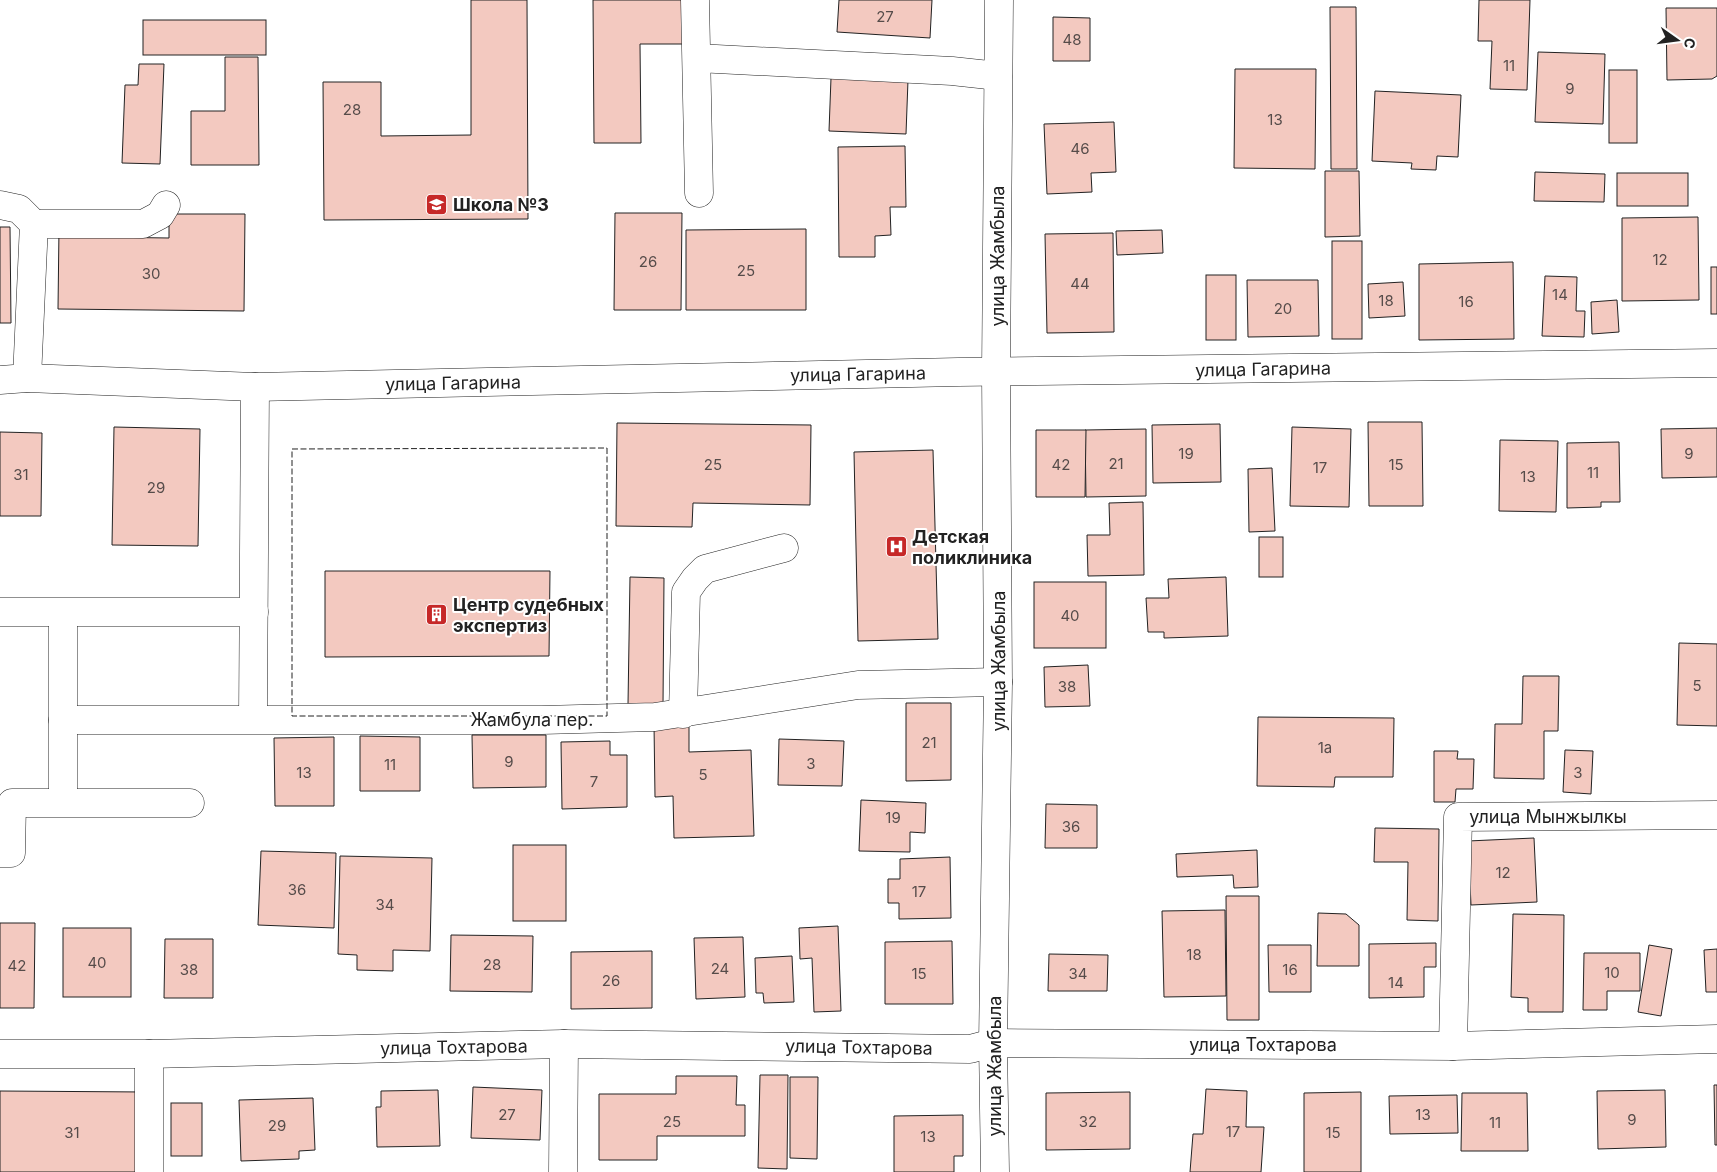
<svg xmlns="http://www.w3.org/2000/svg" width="1717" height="1172" viewBox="0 0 1717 1172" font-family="Inter,sans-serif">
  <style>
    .building { fill: #f3c9c0; stroke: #222 }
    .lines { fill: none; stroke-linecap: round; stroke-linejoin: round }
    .minor-casing { stroke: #222; stroke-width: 29 }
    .minor { stroke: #fff; stroke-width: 28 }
    .fence { stroke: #222; stroke-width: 1; stroke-dasharray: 6 2.5; stroke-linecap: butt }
    .labels { text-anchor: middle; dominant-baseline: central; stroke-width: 4; stroke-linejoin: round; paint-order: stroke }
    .number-label { font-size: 15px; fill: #564c4a }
    .poi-label { font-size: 18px; font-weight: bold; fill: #222; stroke: #fff; text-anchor: start }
    .street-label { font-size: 18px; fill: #222; stroke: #fff }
  </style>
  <rect width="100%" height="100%" fill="#fff"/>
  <g class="building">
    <polygon points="471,0 527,0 528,219 324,220 323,82 381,82 381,136 471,135"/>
    <polygon points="593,0 685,0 685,44 640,44 641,143 594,143"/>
    <polygon points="839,0 932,0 930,38 837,32"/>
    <polygon points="1479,0 1530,0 1527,90 1490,89 1492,41 1478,41"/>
    <polygon points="1330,7 1356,7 1357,169 1331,169"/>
    <polygon points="1666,8 1717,8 1717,76 1712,79 1667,80"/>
    <polygon points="1053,17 1090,18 1090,61 1053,61"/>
    <rect x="143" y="20" width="123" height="35"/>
    <polygon points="1538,52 1605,54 1603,124 1535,122"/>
    <polygon points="225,57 258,57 259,165 191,165 191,111 225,111"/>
    <polygon points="139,64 164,64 160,164 122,163 125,85 138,85"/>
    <polygon points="1235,69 1316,69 1315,169 1234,168"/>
    <rect x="1609" y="70" width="28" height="73"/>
    <polygon points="831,78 908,80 906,134 829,131"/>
    <polygon points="1375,91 1461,95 1458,157 1437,156 1436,170 1411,169 1412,163 1372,161"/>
    <polygon points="1114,122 1116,172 1091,173 1092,192 1047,194 1044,124"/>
    <polygon points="905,146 906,207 890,207 891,235 875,236 875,257 839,257 838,147"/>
    <polygon points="1325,171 1359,171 1360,236 1325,237"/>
    <polygon points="1535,172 1605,174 1604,202 1534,201"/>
    <rect x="1617" y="173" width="71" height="33"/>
    <polygon points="615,213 682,213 681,310 614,310"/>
    <polygon points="169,214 245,214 244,311 58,309 59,228 97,237 169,238"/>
    <polygon points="1698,217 1699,300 1622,301 1622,218"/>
    <polygon points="0,227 10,227 11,323 0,323"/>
    <polygon points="806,229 806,310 686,310 686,230"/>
    <polygon points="1162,230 1163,253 1117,255 1116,231"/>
    <polygon points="1113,233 1114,332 1047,333 1045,234"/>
    <rect x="1332" y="241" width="30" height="98"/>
    <polygon points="1513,262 1514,339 1419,340 1419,264"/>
    <rect x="1711" y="267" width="6" height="47"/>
    <rect x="1206" y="275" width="30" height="65"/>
    <polygon points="1545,276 1577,277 1576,311 1585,311 1584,337 1542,336"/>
    <polygon points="1247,280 1318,280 1319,336 1248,337"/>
    <polygon points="1403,282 1405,316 1369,318 1368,284"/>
    <polygon points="1617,300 1619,332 1592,334 1591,302"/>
    <polygon points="1368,422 1422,422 1423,506 1369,506"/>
    <polygon points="617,423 811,425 810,505 693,503 692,527 616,526"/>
    <polygon points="1220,424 1221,482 1153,483 1152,425"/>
    <polygon points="114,427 200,429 198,546 112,545"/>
    <polygon points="1292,427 1351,429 1349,507 1290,506"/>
    <polygon points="1717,428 1717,477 1662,478 1661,429"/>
    <polygon points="1146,429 1146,496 1086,497 1085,430"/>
    <polygon points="1036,430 1086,430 1085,497 1036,497"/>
    <polygon points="0,432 42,433 41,516 0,516"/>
    <polygon points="1500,440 1558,441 1556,512 1499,511"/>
    <polygon points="1619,442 1620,502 1601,502 1601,507 1567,508 1567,443"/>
    <polygon points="933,450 938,639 858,641 854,452"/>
    <polygon points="1272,468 1275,531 1249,532 1248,469"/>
    <polygon points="1143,502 1144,575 1088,576 1087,535 1110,535 1109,503"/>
    <rect x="1259" y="537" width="24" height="40"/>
    <polygon points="325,571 550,571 549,656 325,657"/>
    <polygon points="630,577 664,578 663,705 628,704"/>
    <polygon points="1226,577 1228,636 1164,638 1164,632 1148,632 1146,598 1169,598 1168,579"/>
    <rect x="1034" y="582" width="72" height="66"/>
    <polygon points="1679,643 1717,644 1717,726 1677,725"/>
    <polygon points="1088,665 1090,706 1045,707 1044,667"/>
    <polygon points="1523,676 1559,676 1558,731 1544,731 1544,779 1494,778 1495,724 1522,724"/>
    <polygon points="906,703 951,703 951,780 906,781"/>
    <polygon points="1258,717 1394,718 1393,777 1335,777 1334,787 1257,786"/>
    <polygon points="689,723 689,752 751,750 754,836 674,838 673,796 655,797 654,724"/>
    <polygon points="472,735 546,735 546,787 473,788"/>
    <polygon points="360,736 420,737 420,791 360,791"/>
    <polygon points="334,737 334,806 275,806 274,738"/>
    <polygon points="779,739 844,741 842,786 778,785"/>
    <polygon points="610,741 610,755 627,755 627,807 562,809 561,742"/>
    <polygon points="1565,750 1593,751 1591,794 1563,792"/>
    <polygon points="1434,751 1458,751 1457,759 1474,759 1473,789 1456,789 1455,802 1434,802"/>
    <polygon points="861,800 926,803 925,833 910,832 910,852 859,851"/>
    <polygon points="1046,804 1097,805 1097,848 1045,848"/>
    <polygon points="1375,828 1439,829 1438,921 1407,920 1408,862 1374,862"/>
    <polygon points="1534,838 1537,902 1471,905 1468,841"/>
    <rect x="513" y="845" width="53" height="76"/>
    <polygon points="1257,850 1258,887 1234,888 1233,875 1177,877 1176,854"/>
    <polygon points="261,851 336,853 334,928 258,925"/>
    <polygon points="340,856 432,858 430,951 393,950 393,971 357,970 357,955 338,954"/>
    <polygon points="950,857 951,918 899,919 899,903 888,903 888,879 900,879 900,859"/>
    <polygon points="1226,896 1259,896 1259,1020 1227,1020"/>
    <polygon points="1225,910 1226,996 1164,997 1162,911"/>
    <polygon points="1318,913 1346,914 1359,925 1359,966 1317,966"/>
    <polygon points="1513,914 1564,915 1563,1012 1528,1012 1528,998 1511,997"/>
    <polygon points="0,923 35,923 34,1008 0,1008"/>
    <polygon points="838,926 841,1011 814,1012 812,958 800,959 799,928"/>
    <rect x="63" y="928" width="68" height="69"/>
    <polygon points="451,935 533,936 532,992 450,991"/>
    <polygon points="743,937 745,997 696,999 694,938"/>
    <polygon points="165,939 213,939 213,998 164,998"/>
    <polygon points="952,941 953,1004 885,1004 885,942"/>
    <polygon points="1436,943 1436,967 1424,967 1424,997 1369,998 1369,944"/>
    <polygon points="1268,945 1311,945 1311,992 1269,992"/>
    <polygon points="1649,945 1672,949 1661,1016 1638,1012"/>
    <polygon points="1717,949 1717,992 1706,992 1704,950"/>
    <polygon points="652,951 652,1008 571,1009 571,952"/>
    <polygon points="1584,953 1640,953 1640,991 1607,991 1607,1010 1583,1010"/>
    <polygon points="1049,954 1108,955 1107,991 1048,991"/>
    <polygon points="792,956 794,1002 764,1003 763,993 756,993 755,958"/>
    <polygon points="760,1075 788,1075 787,1169 758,1168"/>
    <polygon points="676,1076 737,1076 736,1105 745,1105 745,1136 657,1136 657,1160 599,1160 599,1094 676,1094"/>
    <polygon points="790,1077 818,1077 817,1159 790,1158"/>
    <polygon points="1714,1085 1717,1085 1717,1145 1715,1145"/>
    <polygon points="473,1087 542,1090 540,1140 471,1138"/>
    <polygon points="1206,1089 1247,1091 1246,1127 1264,1127 1261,1172 1190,1172 1193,1134 1203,1134"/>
    <polygon points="438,1090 440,1146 377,1147 376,1107 381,1107 381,1091"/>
    <polygon points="1665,1090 1666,1147 1598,1149 1597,1091"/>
    <polygon points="0,1091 145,1092 145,1172 0,1172"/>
    <polygon points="1130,1092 1130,1149 1046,1150 1046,1093"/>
    <polygon points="1361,1092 1361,1172 1304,1172 1304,1093"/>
    <polygon points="1462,1093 1527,1093 1528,1151 1461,1151"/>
    <polygon points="1457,1095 1458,1133 1390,1134 1389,1096"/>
    <polygon points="313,1098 315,1150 299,1151 299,1159 241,1161 239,1100"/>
    <rect x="171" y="1103" width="31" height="53"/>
    <polygon points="963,1115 963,1156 954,1156 954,1172 894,1172 894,1116"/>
  </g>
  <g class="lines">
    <defs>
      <g id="minor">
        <polyline points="695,0 699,193"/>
        <polyline points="697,58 952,71 998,76"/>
        <polyline points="0,205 19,209 34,224 27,378"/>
        <polyline points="34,224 143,224 160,215 166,205"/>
        <polyline points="0,380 27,378 255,387 958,372 1717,363"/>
        <polyline points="0,612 254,612"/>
        <polyline points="683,714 686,592 695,579 705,569 784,548"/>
        <polyline points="253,718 255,387"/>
        <polyline points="63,720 542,720 655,717 858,685 998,682"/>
        <polyline points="63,802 63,613"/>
        <polyline points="0,853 11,853 12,803 190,803"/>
        <polyline points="1453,1046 1458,817 1717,815"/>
        <polyline points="0,1054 149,1054 564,1044 970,1049 993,1043 1453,1046 1717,1039"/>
        <polyline points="149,1054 149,1172"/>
        <polyline points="563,1172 564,1044"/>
        <polyline points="995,1172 993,1043 998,682 996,372 999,0"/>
      </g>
    </defs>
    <use href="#minor" class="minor-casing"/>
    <use href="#minor" class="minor"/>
    <polygon class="fence" points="607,448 607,716 292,716 292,449"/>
  </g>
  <defs>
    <symbol id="school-square" viewBox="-11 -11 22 22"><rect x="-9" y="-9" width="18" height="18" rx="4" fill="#c62828" stroke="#fff"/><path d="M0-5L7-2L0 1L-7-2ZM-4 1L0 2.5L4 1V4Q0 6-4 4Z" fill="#fff"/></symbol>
    <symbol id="hospital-square" viewBox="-11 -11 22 22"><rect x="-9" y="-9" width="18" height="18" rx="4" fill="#c62828" stroke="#fff"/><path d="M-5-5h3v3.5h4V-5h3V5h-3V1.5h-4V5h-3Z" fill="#fff"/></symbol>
    <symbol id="building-square" viewBox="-11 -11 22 22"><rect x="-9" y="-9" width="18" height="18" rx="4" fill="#c62828" stroke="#fff"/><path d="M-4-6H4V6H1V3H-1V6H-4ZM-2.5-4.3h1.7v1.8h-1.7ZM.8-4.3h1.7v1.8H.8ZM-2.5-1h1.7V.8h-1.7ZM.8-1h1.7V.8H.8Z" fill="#fff"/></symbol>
  </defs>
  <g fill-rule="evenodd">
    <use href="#school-square" x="424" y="192" width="25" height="25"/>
    <use href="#hospital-square" x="884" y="534" width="25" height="25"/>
    <use href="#building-square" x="424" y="602" width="25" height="25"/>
  </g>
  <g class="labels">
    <g class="number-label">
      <text x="885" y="16">27</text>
      <text x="1072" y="39">48</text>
      <text x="1509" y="65">11</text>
      <text x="1570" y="88">9</text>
      <text x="352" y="109">28</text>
      <text x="1275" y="119">13</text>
      <text x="1080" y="148">46</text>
      <text x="1660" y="259">12</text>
      <text x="648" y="261">26</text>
      <text x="746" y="270">25</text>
      <text x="151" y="273">30</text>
      <text x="1080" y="283">44</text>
      <text x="1560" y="294">14</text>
      <text x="1386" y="300">18</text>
      <text x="1466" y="301">16</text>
      <text x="1283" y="308">20</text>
      <text x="1186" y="453">19</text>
      <text x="1689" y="453">9</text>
      <text x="1116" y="463">21</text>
      <text x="713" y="464">25</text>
      <text x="1061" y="464">42</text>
      <text x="1396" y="464">15</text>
      <text x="1320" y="467">17</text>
      <text x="1593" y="472">11</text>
      <text x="21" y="474">31</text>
      <text x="1528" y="476">13</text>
      <text x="156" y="487">29</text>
      <text x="1070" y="615">40</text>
      <text x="1697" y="685">5</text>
      <text x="1067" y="686">38</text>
      <text x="929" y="742">21</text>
      <text x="1325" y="747">1а</text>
      <text x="509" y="761">9</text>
      <text x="811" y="763">3</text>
      <text x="390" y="764">11</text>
      <text x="304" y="772">13</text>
      <text x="1578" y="772">3</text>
      <text x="703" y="774">5</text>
      <text x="594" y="781">7</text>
      <text x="893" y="817">19</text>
      <text x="1071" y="826">36</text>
      <text x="1503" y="872">12</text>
      <text x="297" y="889">36</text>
      <text x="919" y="891">17</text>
      <text x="385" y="904">34</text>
      <text x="1194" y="954">18</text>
      <text x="97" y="962">40</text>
      <text x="492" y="964">28</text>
      <text x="17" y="965">42</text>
      <text x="720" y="968">24</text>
      <text x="189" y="969">38</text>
      <text x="1290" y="969">16</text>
      <text x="1612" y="972">10</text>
      <text x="919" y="973">15</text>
      <text x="1078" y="973">34</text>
      <text x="611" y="980">26</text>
      <text x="1396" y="982">14</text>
      <text x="507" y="1114">27</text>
      <text x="1423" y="1114">13</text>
      <text x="1632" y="1119">9</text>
      <text x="672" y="1121">25</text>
      <text x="1088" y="1121">32</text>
      <text x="1495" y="1122">11</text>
      <text x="277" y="1125">29</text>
      <text x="1233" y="1131">17</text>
      <text x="72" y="1132">31</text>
      <text x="1333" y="1132">15</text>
      <text x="928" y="1136">13</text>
    </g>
    <g class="poi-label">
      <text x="453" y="204">Школа №3</text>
      <text x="912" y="536">Детская<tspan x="912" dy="21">поликлиника</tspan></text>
      <text x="453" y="604">Центр судебных<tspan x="453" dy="21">экспертиз</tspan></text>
    </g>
    <g class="street-label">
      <text transform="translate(997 256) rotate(-90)">улица Жамбыла</text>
      <text transform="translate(1263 369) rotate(-1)">улица Гагарина</text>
      <text transform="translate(858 374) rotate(-1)">улица Гагарина</text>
      <text transform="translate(453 383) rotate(-1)">улица Гагарина</text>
      <text transform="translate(998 661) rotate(-90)">улица Жамбыла</text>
      <text x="532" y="719">Жамбула пер.</text>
      <text x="1548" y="816">улица Мынжылкы</text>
      <text x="1263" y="1044">улица Тохтарова</text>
      <text transform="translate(454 1047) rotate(-1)">улица Тохтарова</text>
      <text transform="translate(859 1047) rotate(1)">улица Тохтарова</text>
      <text transform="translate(994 1066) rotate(-90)">улица Жамбыла</text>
    </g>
  </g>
  <g transform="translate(1677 40) rotate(104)" stroke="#ffffff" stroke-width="4" paint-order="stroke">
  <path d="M0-4L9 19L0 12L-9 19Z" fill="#222222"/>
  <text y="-8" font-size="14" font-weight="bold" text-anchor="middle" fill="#222222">С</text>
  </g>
</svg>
